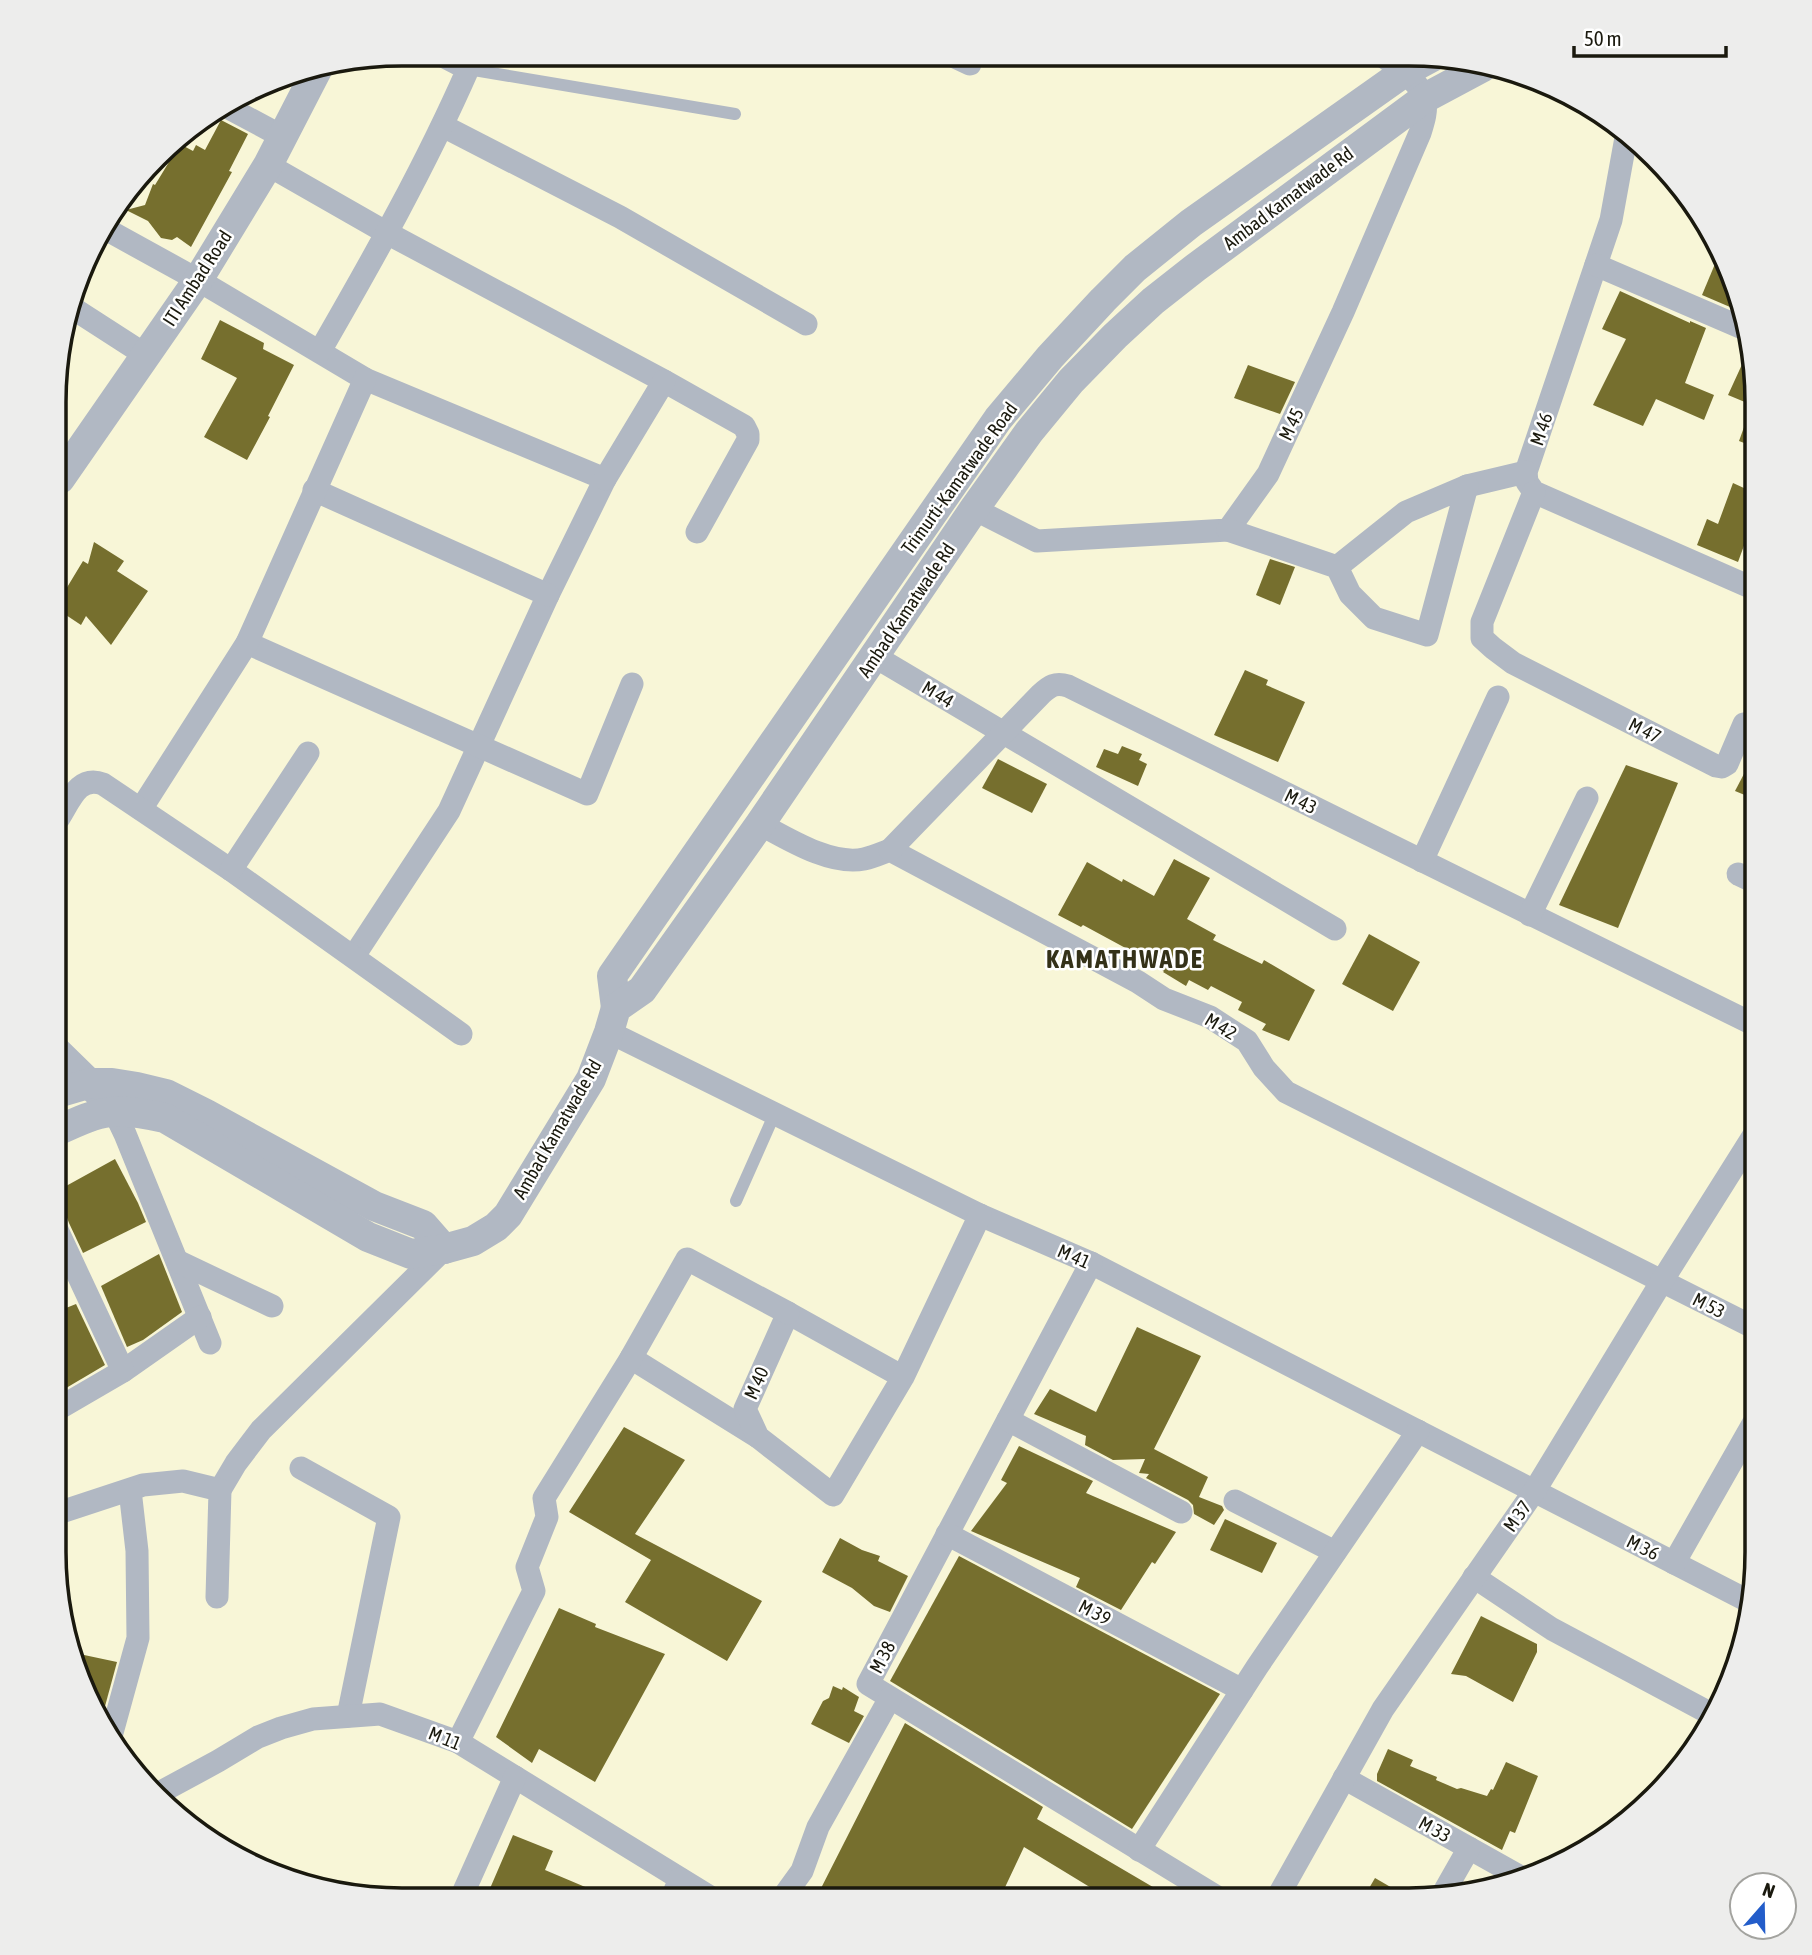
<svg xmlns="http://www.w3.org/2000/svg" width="1812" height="1955" viewBox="0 0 1812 1955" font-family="'Asap Condensed',sans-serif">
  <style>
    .building { fill: #766f2e }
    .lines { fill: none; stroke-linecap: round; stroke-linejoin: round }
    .service { stroke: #b1b8c3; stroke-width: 12 }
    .minor { stroke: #b1b8c3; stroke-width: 23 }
    .tertiary { stroke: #b1b8c3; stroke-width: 30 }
    .labels { text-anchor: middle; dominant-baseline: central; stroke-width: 5; stroke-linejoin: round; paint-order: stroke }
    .street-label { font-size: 19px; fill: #1a190e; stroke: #fff }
    .district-label { font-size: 26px; font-weight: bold; letter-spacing: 2px; fill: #343118; stroke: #fff }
    .rim { fill: none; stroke: #1a190e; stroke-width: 3.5 }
  </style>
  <rect width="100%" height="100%" fill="#f8f6d7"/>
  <g class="building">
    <polygon points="221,120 248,134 229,171 232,172 191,247 177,237 172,240 161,238 148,221 126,210 145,205 153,184 155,185 180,144 193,151 196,145 205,150"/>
    <polygon points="1720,252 1739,291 1744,313 1702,295"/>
    <polygon points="1620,291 1690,323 1690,321 1706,328 1685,383 1714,395 1704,420 1656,399 1643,426 1593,405 1626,339 1602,329"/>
    <polygon points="220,320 264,343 263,349 294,365 268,416 270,417 247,460 204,437 237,378 201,359"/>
    <polygon points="1750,347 1757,380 1757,448 1739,441 1752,405 1728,395"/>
    <polygon points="1248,365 1295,382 1280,414 1234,398"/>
    <polygon points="1733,483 1757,494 1757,523 1753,521 1738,562 1697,545 1707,519 1718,524"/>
    <polygon points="94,542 124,561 117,571 148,591 111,645 86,616 81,625 60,611 60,599 83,561 88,564"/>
    <polygon points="1270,559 1295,567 1280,605 1256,595"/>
    <polygon points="1245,670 1268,680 1266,685 1305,702 1278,762 1214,735"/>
    <polygon points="1122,746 1142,754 1139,760 1147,764 1138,786 1096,767 1104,749 1118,754"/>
    <polygon points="1757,749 1757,800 1735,791"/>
    <polygon points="998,759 1047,784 1032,813 982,788"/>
    <polygon points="1626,765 1678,783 1618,928 1559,905"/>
    <polygon points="1174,859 1210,878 1187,919 1216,935 1213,940 1262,964 1264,960 1315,990 1289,1041 1262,1030 1266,1024 1238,1010 1242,1002 1211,986 1208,990 1189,980 1186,986 1163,972 1164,971 1129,955 1131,951 1083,925 1081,927 1058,915 1087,862 1122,882 1123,879 1154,896"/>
    <polygon points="1369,934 1420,962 1393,1011 1342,984"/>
    <polygon points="115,1159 138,1203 146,1222 83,1253 69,1223 57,1191"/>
    <polygon points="159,1254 182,1312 143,1340 127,1347 101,1286"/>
    <polygon points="76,1304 105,1365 56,1394 56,1312"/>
    <polygon points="1137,1327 1201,1356 1154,1449 1208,1477 1199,1497 1222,1506 1224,1510 1214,1525 1194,1514 1193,1505 1188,1500 1146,1478 1149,1474 1139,1473 1145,1459 1113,1460 1085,1445 1086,1436 1034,1414 1050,1389 1096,1412"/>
    <polygon points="624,1427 685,1460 635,1534 762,1601 727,1661 625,1602 651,1560 569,1512"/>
    <polygon points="1019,1446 1093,1481 1086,1493 1176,1532 1155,1564 1152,1562 1121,1610 1076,1587 1080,1578 971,1531 1007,1483 1001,1480"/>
    <polygon points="1225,1519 1277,1543 1262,1573 1210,1550"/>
    <polygon points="840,1538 862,1550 880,1556 878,1561 908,1576 890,1612 874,1606 852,1588 822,1572"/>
    <polygon points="959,1556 1220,1694 1132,1829 890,1681"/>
    <polygon points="559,1608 596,1624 595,1627 665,1654 595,1782 539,1749 532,1763 496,1737"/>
    <polygon points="1481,1616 1537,1644 1537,1652 1513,1702 1466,1676 1451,1674"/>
    <polygon points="70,1652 117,1662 101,1721 73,1665"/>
    <polygon points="833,1686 842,1690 843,1687 859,1697 854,1711 864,1716 849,1743 811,1724 823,1701 829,1698"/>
    <polygon points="905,1723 1043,1807 1037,1819 1175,1900 1111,1900 1024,1847 999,1900 815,1900"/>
    <polygon points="1388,1749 1413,1760 1410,1766 1437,1777 1436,1780 1457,1789 1461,1788 1487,1796 1491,1789 1493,1790 1506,1762 1538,1776 1515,1833 1510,1831 1502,1850 1377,1781 1377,1774"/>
    <polygon points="513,1835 553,1851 545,1870 616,1900 485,1900"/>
    <polygon points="1375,1878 1413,1900 1370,1900 1368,1890"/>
  </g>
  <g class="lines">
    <g class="service">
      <polyline points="468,69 735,114"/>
      <polyline points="736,1201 775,1113"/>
    </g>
    <g class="minor">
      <polyline points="953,56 970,64"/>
      <polyline points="229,108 283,137"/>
      <polyline points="443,126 620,217 806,324"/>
      <polyline points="1627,132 1611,220 1526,472 1527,482 1534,492 1757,590"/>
      <polyline points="268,165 387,233 664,381 744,426 748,434 748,440 697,532"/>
      <polyline points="102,227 198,280 365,379 605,479 548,595 449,811 354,956"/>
      <polyline points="1596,265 1747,330"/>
      <polyline points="71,307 147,356"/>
      <path d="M320 351C373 259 425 167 468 69L439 54"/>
      <polyline points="605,479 664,381"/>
      <polyline points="1467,486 1526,472"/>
      <polyline points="314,490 548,595"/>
      <polyline points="1534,492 1482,622 1482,638 1493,648 1513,663 1716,766 1722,767 1727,764 1744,724 1749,723 1757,727"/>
      <path d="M974 509 1037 541 1228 530 1268 474 1343 312 1420 133C1423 123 1427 112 1425 101 1422 83 1397 66 1384 57"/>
      <polyline points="1228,530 1337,567 1350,594 1374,618 1427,635 1467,486 1406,512 1337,567"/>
      <polyline points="247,643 587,794 632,684"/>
      <polyline points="874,656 1335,929"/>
      <polyline points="141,809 247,643 365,379"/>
      <path d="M59 818C70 801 78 775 103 784L231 870 461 1034"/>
      <path d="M760 824C788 839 831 866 864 859 873 857 882 853 890 850L1138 982 1164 999 1210 1017 1247 1041 1264 1068 1286 1092 1757 1329"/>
      <path d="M890 850 1041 694C1050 686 1055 682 1068 686L1757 1026"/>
      <polyline points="1422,861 1498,697"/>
      <polyline points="231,870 308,753"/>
      <polyline points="1738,874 1757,883"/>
      <polyline points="1530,915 1587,798"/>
      <polyline points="609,1032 980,1215 1091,1263 1752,1603"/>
      <polyline points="114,1111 125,1134 210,1343"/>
      <polyline points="179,1262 272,1306"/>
      <polyline points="1091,1263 868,1684 1222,1900"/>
      <polyline points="631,1358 758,1437"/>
      <polyline points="123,1371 200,1317"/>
      <polyline points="903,1377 788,1313 745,1409 758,1437 833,1495 903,1377 980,1215"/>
      <polyline points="56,1410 123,1371 57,1230"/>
      <polyline points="1008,1420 1181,1512"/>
      <polyline points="301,1468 389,1517 348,1716"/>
      <polyline points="220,1490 236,1463 261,1430 444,1249"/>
      <polyline points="1235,1501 1335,1552"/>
      <polyline points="55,1514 143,1485 183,1481 220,1490 217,1597"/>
      <polyline points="947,1534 1242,1690"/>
      <polyline points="1674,1563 1753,1424"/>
      <polyline points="1474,1577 1552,1629 1715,1716"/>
      <polyline points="110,1740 138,1638 137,1551 130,1490"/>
      <polyline points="458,1742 534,1591 527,1567 547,1517 544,1498 631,1358 687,1259 788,1313"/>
      <polyline points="1344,1778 1526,1880"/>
      <polyline points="152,1791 159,1793 218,1761 258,1737 281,1728 313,1719 380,1714 458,1742 715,1900"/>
      <polyline points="1139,1850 1257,1667 1418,1431"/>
      <polyline points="1440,1899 1469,1848"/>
      <polyline points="460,1900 515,1777"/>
      <polyline points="671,1900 680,1879"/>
      <polyline points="781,1900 802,1871 818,1827 890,1698"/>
      <polyline points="1028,1900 1028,1899"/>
      <polyline points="1276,1900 1383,1709 1535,1490 1662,1281 1757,1130"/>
    </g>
    <g class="tertiary">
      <polyline points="60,479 198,280 268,165 318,68"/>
      <polyline points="616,1008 612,976 998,419 1050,357 1103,300 1135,268 1191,223 1406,71 1432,57"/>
      <polyline points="57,1052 99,1093"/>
      <polyline points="57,1093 91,1083 112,1083 137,1087 166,1094 206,1114 374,1206 423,1225 444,1249"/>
      <path d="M57 1131C104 1109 114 1107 165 1118L368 1237 411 1254 444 1249 473 1241 496 1227 508 1215 591 1079 609 1032 616 1008 642 990 760 824 974 509 1029 432 1071 381 1115 336 1153 301 1195 268 1425 98 1483 67"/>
    </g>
  </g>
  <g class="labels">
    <g class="street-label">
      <text transform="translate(1288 198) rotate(-37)">Ambad Kamatwade Rd</text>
      <text transform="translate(197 278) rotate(-57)">ITI Ambad Road</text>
      <text transform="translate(1291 424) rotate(-65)">M 45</text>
      <text transform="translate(1541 429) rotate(-71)">M 46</text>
      <text transform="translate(959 478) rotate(-54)">Trimurti-Kamatwade Road</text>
      <text transform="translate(906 610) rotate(-56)">Ambad Kamatwade Rd</text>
      <text transform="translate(938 694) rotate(31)">M 44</text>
      <text transform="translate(1645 730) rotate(27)">M 47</text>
      <text transform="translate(1301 801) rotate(26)">M 43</text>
      <text transform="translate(1221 1026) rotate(31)">M 42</text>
      <text transform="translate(557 1129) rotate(-60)">Ambad Kamatwade Rd</text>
      <text transform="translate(1074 1256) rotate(24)">M 41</text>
      <text transform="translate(1709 1305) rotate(27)">M 53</text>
      <text transform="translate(756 1383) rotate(-66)">M 40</text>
      <text transform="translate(1517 1516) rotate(-55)">M 37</text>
      <text transform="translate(1643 1547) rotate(27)">M 36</text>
      <text transform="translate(1095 1612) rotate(28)">M 39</text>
      <text transform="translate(882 1657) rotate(-62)">M 38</text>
      <text transform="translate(445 1738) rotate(22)">M 11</text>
      <text transform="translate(1435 1829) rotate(29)">M 33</text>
    </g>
    <g class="district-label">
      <text x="1125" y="959">KAMATHWADE</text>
    </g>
  </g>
  <path d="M0 0H1812V1955H0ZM402 66H1409A336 336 0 0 1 1745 402V1552A336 336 0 0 1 1409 1888H402A336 336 0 0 1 66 1552V402A336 336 0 0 1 402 66Z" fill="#ededec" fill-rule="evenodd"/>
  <path class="rim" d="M402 66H1409A336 336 0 0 1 1745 402V1552A336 336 0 0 1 1409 1888H402A336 336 0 0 1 66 1552V402A336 336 0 0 1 402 66Z"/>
  <g transform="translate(1763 1906) rotate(20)"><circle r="33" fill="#ffffff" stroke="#a3a39f" stroke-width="2"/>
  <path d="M0-5L12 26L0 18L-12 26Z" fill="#235dca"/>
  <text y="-10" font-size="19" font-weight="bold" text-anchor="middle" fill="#1a190e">N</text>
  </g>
  <path d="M1574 46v10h152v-10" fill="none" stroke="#1a190e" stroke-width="3.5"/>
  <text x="1584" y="46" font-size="21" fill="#1a190e" stroke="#ffffff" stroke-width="5" paint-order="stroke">50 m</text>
</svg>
